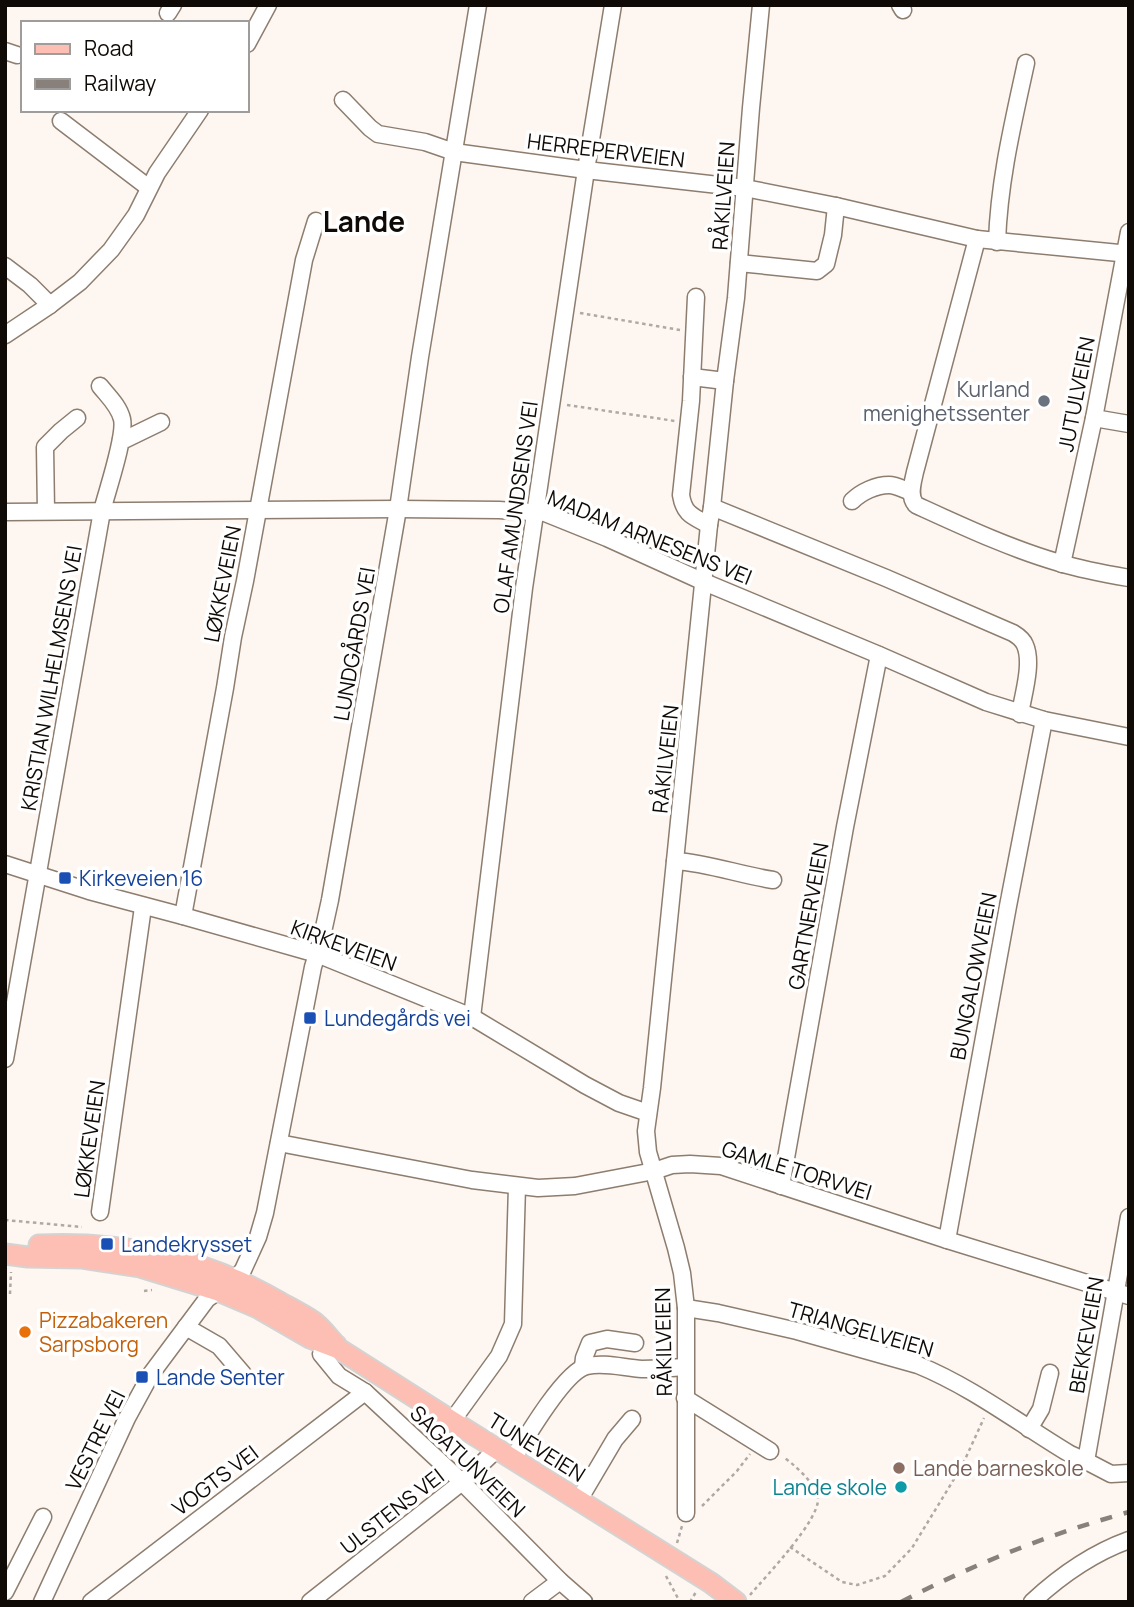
<svg xmlns="http://www.w3.org/2000/svg" width="1134" height="1607" viewBox="0 0 1134 1607" font-family="Manrope,sans-serif">
  <style>
    .lines { fill: none; stroke-linecap: round; stroke-linejoin: round }
    .minor-casing { stroke: #8d7d6f; stroke-width: 19 }
    .major-casing { stroke: #d4d3d2; stroke-width: 23 }
    .path { stroke: #afa8a3; stroke-width: 2.5; stroke-dasharray: 3.5 3.5; stroke-linecap: butt }
    .minor { stroke: #fff; stroke-width: 16 }
    .major { stroke: #fdbeb3; stroke-width: 19 }
    .rail { stroke: #87807b; stroke-width: 4.5; stroke-dasharray: 12 12; stroke-linecap: butt }
    .worship-dot { fill: #6b7280; stroke: #fff; stroke-width: 2.5 }
    .transit-dot { fill: #1a4fb4; stroke: #fff; stroke-width: 2.5 }
    .food-dot { fill: #e8710a; stroke: #fff; stroke-width: 2.5 }
    .education-dot { fill: #8d6e63; stroke: #fff; stroke-width: 2.5 }
    .culture-dot { fill: #0f9aa8; stroke: #fff; stroke-width: 2.5 }
    .labels { text-anchor: middle; dominant-baseline: central; stroke-width: 7; stroke-linejoin: round; paint-order: stroke }
    .street-label { font-size: 21px; fill: #100a06; stroke: #fff }
    .worship-label { font-size: 21px; fill: #5b616d; stroke: #fff; text-anchor: end }
    .transit-label { font-size: 21px; fill: #164399; stroke: #fff; text-anchor: start }
    .food-label { font-size: 21px; fill: #c56008; stroke: #fff; text-anchor: start }
    .education-label { font-size: 21px; fill: #785e54; stroke: #fff; text-anchor: start }
    .culture-label { font-size: 21px; fill: #0d838f; stroke: #fff; text-anchor: end }
    .district-label { font-size: 28px; font-weight: bold; fill: #100a06; stroke: #fff }
  </style>
  <rect width="100%" height="100%" fill="#fef7f1"/>
  <g class="lines">
    <defs>
      <g id="minor">
        <polyline points="900,5 903,10"/>
        <polyline points="168,13 173,5"/>
        <polyline points="247,44 268,5"/>
        <polyline points="5,51 17,55"/>
        <polyline points="343,100 370,128 378,134 425,142 454,152 586,170 745,188 836,206 977,239 1129,254"/>
        <polyline points="61,121 149,188"/>
        <path d="M977 239 915 472C913 482 908 496 916 505 962 526 1011 549 1060 563 1083 570 1106 574 1129 578"/>
        <path d="M997 242C999 181 1013 123 1026 63"/>
        <polyline points="739,263 817,271 826,264 833,235 836,206"/>
        <polyline points="5,266 30,285 50,305"/>
        <path d="M696 297 691 401 681 495C684 514 692 516 709 525"/>
        <polyline points="5,335 50,305 80,282 111,250 136,215 157,173 200,110"/>
        <polyline points="692,377 725,381"/>
        <polyline points="1094,418 1129,424"/>
        <polyline points="121,440 126,439 161,422"/>
        <path d="M852 501C861 492 876 485 889 485 896 485 905 490 911 492"/>
        <path d="M712 507 886 578 1013 633C1018 636 1023 640 1025 645 1033 663 1023 695 1020 714"/>
        <polyline points="46,511 45,447 61,431 77,418"/>
        <polyline points="5,512 398,509 499,510 545,513 607,538 704,582 879,655 986,702 1044,720 1129,737"/>
        <polyline points="1062,564 1094,418 1129,232"/>
        <path d="M675 861C708 863 740 875 773 880"/>
        <polyline points="5,864 89,891 183,916 317,954 472,1017 585,1085 619,1103 648,1113"/>
        <polyline points="183,916 225,688 233,637 245,581 304,260 316,221"/>
        <polyline points="472,1017 524,588 586,170 613,5"/>
        <path d="M5 1059 102 511C107 491 126 436 122 419 119 406 108 396 100 386"/>
        <polyline points="279,1143 472,1180 538,1188 575,1186 654,1171 672,1165 690,1164 721,1166 947,1240 1129,1296"/>
        <polyline points="781,1186 845,827 879,655"/>
        <polyline points="100,1212 143,907"/>
        <polyline points="947,1240 1008,906 1044,720"/>
        <path d="M686 1308 718 1313 797 1331 918 1365C972 1387 1020 1424 1070 1454L1086 1461 1111 1474 1129 1473"/>
        <polyline points="186,1327 219,1346 243,1374"/>
        <polyline points="321,1354 339,1376 365,1392 462,1482 560,1581 584,1602"/>
        <polyline points="583,1367 584,1358 590,1343 607,1339 635,1343"/>
        <polyline points="685,1398 770,1451"/>
        <polyline points="452,1421 499,1356 513,1324 517,1186"/>
        <polyline points="1029,1429 1041,1409 1050,1373"/>
        <path d="M513 1459C525 1439 565 1371 587 1366 605 1362 624 1368 642 1369 656 1369 671 1368 685 1367"/>
        <polyline points="1086,1461 1129,1217"/>
        <polyline points="579,1500 615,1439 632,1419"/>
        <polyline points="686,1513 686,1308 682,1273 676,1248 648,1152 646,1131 652,1088 709,525 712,507 725,381 736,298 751,108 761,5"/>
        <polyline points="5,1592 43,1517"/>
        <polyline points="42,1602 127,1418 151,1374 207,1299 235,1279 243,1270 258,1237 265,1213 313,967 321,941 330,900 398,509 420,357 478,5"/>
        <polyline points="91,1602 365,1392"/>
        <polyline points="310,1602 462,1482 497,1449"/>
        <polyline points="532,1602 560,1581"/>
        <path d="M1032 1602C1060 1576 1093 1553 1129 1540"/>
      </g>
      <g id="major">
        <path d="M39 1245C124 1241 207 1259 281 1303 292 1309 304 1315 314 1322 322 1328 329 1338 336 1345"/>
        <polyline points="5,1254 28,1257 81,1258 140,1267 218,1291 258,1308 310,1338 339,1349 452,1421 711,1583 736,1602"/>
      </g>
    </defs>
    <use href="#minor" class="minor-casing"/>
    <use href="#major" class="major-casing"/>
    <g class="path">
      <polyline points="580,313 680,330"/>
      <polyline points="567,405 675,421"/>
      <polyline points="5,1220 82,1227"/>
      <polyline points="144,1291 152,1290"/>
      <polyline points="10,1294 11,1272"/>
      <polyline points="702,1506 737,1471 750,1454"/>
      <polyline points="677,1543 682,1526"/>
      <polyline points="790,1547 842,1582 857,1585 885,1576 912,1548 962,1466 984,1418"/>
      <polyline points="666,1576 680,1602"/>
      <path d="M750 1595C766 1576 820 1520 818 1498 816 1484 794 1464 783 1457"/>
      <polyline points="690,1602 696,1592"/>
    </g>
    <use href="#minor" class="minor"/>
    <use href="#major" class="major"/>
    <path class="rail" d="M901 1602C974 1564 1049 1534 1129 1512"/>
  </g>
  <circle class="worship-dot" cx="1044" cy="401" r="7"/>
  <g class="transit-dot">
    <rect x="58" y="871" width="14" height="14" rx="3.5"/>
    <rect x="303" y="1011" width="14" height="14" rx="3.5"/>
    <rect x="100" y="1237" width="14" height="14" rx="3.5"/>
    <rect x="135" y="1370" width="14" height="14" rx="3.5"/>
  </g>
  <circle class="food-dot" cx="25" cy="1332" r="7"/>
  <circle class="education-dot" cx="899" cy="1468" r="7"/>
  <circle class="culture-dot" cx="901" cy="1487" r="7"/>
  <g class="labels">
    <g class="street-label">
      <text transform="translate(606 150) rotate(7)">HERREPERVEIEN</text>
      <text transform="translate(723 196) rotate(-86)">RÅKILVEIEN</text>
      <text transform="translate(1076 394) rotate(-79)">JUTULVEIEN</text>
      <text transform="translate(515 507) rotate(-82)">OLAF AMUNDSENS VEI</text>
      <text transform="translate(650 537) rotate(22)">MADAM ARNESENS VEI</text>
      <text transform="translate(222 584) rotate(-79)">LØKKEVEIEN</text>
      <text transform="translate(354 644) rotate(-80)">LUNDGÅRDS VEI</text>
      <text transform="translate(51 678) rotate(-80)">KRISTIAN WILHELMSENS VEI</text>
      <text transform="translate(665 759) rotate(-84)">RÅKILVEIEN</text>
      <text transform="translate(808 916) rotate(-80)">GARTNERVEIEN</text>
      <text transform="translate(344 945) rotate(20)">KIRKEVEIEN</text>
      <text transform="translate(973 976) rotate(-79)">BUNGALOWVEIEN</text>
      <text transform="translate(89 1139) rotate(-82)">LØKKEVEIEN</text>
      <text transform="translate(797 1170) rotate(17)">GAMLE TORVVEI</text>
      <text transform="translate(861 1329) rotate(16)">TRIANGELVEIEN</text>
      <text transform="translate(1086 1335) rotate(-80)">BEKKEVEIEN</text>
      <text transform="translate(663 1342) rotate(-91)">RÅKILVEIEN</text>
      <text transform="translate(95 1440) rotate(-64)">VESTRE VEI</text>
      <text transform="translate(537 1447) rotate(32)">TUNEVEIEN</text>
      <text transform="translate(468 1461) rotate(44)">SAGATUNVEIEN</text>
      <text transform="translate(215 1480) rotate(-37)">VOGTS VEI</text>
      <text transform="translate(392 1511) rotate(-38)">ULSTENS VEI</text>
    </g>
    <g class="worship-label">
      <text x="1030" y="389">Kurland<tspan x="1030" dy="24">menighetssenter</tspan></text>
    </g>
    <g class="transit-label">
      <text x="79" y="878">Kirkeveien 16</text>
      <text x="324" y="1018">Lundegårds vei</text>
      <text x="121" y="1244">Landekrysset</text>
      <text x="156" y="1377">Lande Senter</text>
    </g>
    <g class="food-label">
      <text x="39" y="1320">Pizzabakeren<tspan x="39" dy="24">Sarpsborg</tspan></text>
    </g>
    <g class="education-label">
      <text x="913" y="1468">Lande barneskole</text>
    </g>
    <g class="culture-label">
      <text x="887" y="1487">Lande skole</text>
    </g>
    <g class="district-label">
      <text x="364" y="221">Lande</text>
    </g>
  </g>
  <rect width="1134" height="1607" fill="none" stroke="#100a06" stroke-width="14"/>
  <rect x="21" y="21" width="228" height="91" fill="#ffffff" stroke="#9f9d9b" stroke-width="2"/>
  <rect x="35" y="44" width="35" height="10" fill="#fdbeb3" stroke="#9f9d9b" stroke-width="2"/>
  <text x="84" y="56" font-size="21" fill="#100a06">Road</text>
  <rect x="35" y="79" width="35" height="10" fill="#87807b" stroke="#9f9d9b" stroke-width="2"/>
  <text x="84" y="91" font-size="21" fill="#100a06">Railway</text>
</svg>
